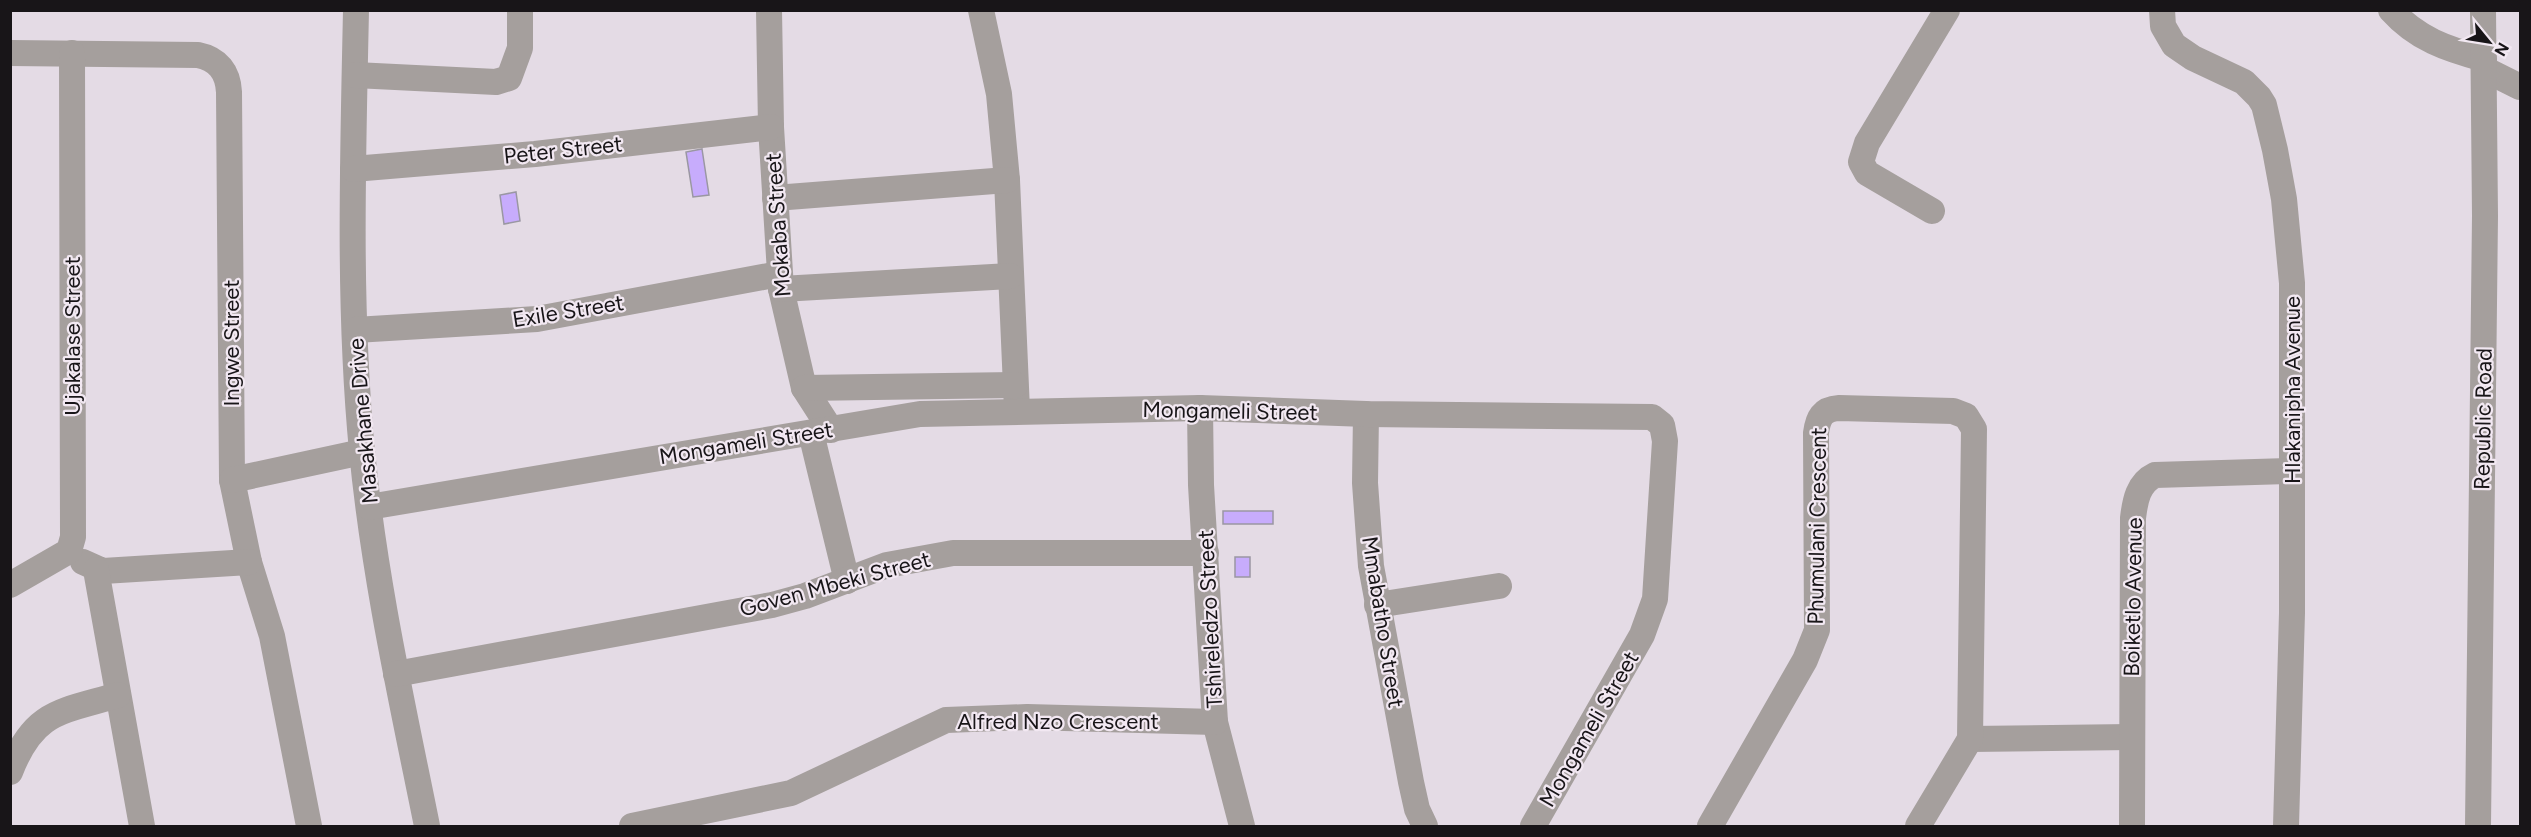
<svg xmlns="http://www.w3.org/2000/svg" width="2531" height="837" viewBox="0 0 2531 837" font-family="Figtree,sans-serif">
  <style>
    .building { fill: #c7acfc; stroke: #9a97a2; stroke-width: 1.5 }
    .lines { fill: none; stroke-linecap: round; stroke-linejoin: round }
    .minor { stroke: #a59f9d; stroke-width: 26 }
    .labels { text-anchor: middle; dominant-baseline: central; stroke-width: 4.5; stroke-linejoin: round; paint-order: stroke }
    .street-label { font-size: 22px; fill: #181518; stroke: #f2e8f2 }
  </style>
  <rect width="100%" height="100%" fill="#e4dbe5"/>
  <g class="building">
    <polygon points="702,149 709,195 693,197 686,152"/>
    <polygon points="516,192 520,221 504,224 500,195"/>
    <rect x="1223" y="511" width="50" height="13"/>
    <rect x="1235" y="557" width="15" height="20"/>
  </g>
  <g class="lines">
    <g class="minor">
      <path d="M356 10C353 157 348 305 362 451 374 577 402 702 427 826"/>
      <polyline points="769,10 771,127 781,289 804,388 831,430"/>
      <polyline points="981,10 999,94 1007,180 1017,410"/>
      <polyline points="2162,10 2163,26 2174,45 2193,58 2244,82 2259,97 2264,105 2275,150 2284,199 2292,283 2292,613 2286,826"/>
      <path d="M2391 10C2417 39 2447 49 2484 59"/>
      <path d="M10 53 198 55C218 59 228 72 229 92L232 480 249 562 272 636 309 826"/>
      <polyline points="2484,69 2520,87"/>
      <polyline points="355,75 496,82 509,78 520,48 520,10"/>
      <polyline points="353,169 535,154 771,127"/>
      <polyline points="775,198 1007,180"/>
      <polyline points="1932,211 1867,173 1861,162 1867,143 1947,10"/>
      <polyline points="781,289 1010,276"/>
      <polyline points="355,330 537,319 779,274"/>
      <polyline points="804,388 1015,385"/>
      <polyline points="1200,408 1201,485 1215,722 1242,826"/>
      <polyline points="1366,414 1365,483 1371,566 1411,782 1417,809 1425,826"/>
      <polyline points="811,433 847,581"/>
      <polyline points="232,480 362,452"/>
      <polyline points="369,507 920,414 1200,408 1366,414 1652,417 1662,425 1665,441 1655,599 1642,635 1533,826"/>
      <polyline points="83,562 103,571 249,562"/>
      <polyline points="96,570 142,826"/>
      <polyline points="10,585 69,551 73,537 72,53"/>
      <polyline points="1377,605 1499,586"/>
      <polyline points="396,674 772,605 805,596 887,565 953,553 1206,553"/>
      <polyline points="1970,739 2131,737"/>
      <path d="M10 772C34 710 61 712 118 695"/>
      <polyline points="632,826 791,793 946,720 1027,717 1215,722"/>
      <path d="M1710 826 1805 660 1817 630 1816 433C1818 418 1822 409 1839 408L1953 411 1966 416 1974 429 1970 739 1918 826"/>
      <path d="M2132 826 2133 518C2135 501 2138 483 2155 475L2291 471"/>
      <polyline points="2478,826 2485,216 2483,10"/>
    </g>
  </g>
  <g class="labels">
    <g class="street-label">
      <text transform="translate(563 150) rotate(-6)">Peter Street</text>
      <text transform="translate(778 225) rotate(-94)">Mokaba Street</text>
      <text transform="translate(568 311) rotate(-9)">Exile Street</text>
      <text transform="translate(72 336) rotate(-90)">Ujakalase Street</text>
      <text transform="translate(231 343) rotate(-90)">Ingwe Street</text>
      <text transform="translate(2292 390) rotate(-90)">Hlakanipha Avenue</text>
      <text transform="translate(1230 411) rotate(1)">Mongameli Street</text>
      <text transform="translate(2483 419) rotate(-89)">Republic Road</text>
      <text transform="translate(363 421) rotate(-95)">Masakhane Drive</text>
      <text transform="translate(746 443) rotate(-9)">Mongameli Street</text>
      <text transform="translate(1817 526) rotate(-89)">Phumulani Crescent</text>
      <text transform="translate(835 584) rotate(-15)">Goven Mbeki Street</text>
      <text transform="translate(2133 597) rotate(-89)">Boiketlo Avenue</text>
      <text transform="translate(1210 619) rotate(-93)">Tshireledzo Street</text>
      <text transform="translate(1383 622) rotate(81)">Mmabatho Street</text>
      <text x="1058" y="721">Alfred Nzo Crescent</text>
      <text transform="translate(1589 729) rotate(-60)">Mongameli Street</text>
    </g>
  </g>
  <rect width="2531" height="837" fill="none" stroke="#181518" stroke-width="24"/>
  <g transform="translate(2489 42) rotate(120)" stroke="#f2e8f2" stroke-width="4.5" paint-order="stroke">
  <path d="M0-4.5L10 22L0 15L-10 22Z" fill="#181518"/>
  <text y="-9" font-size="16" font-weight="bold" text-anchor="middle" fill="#181518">N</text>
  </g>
</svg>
